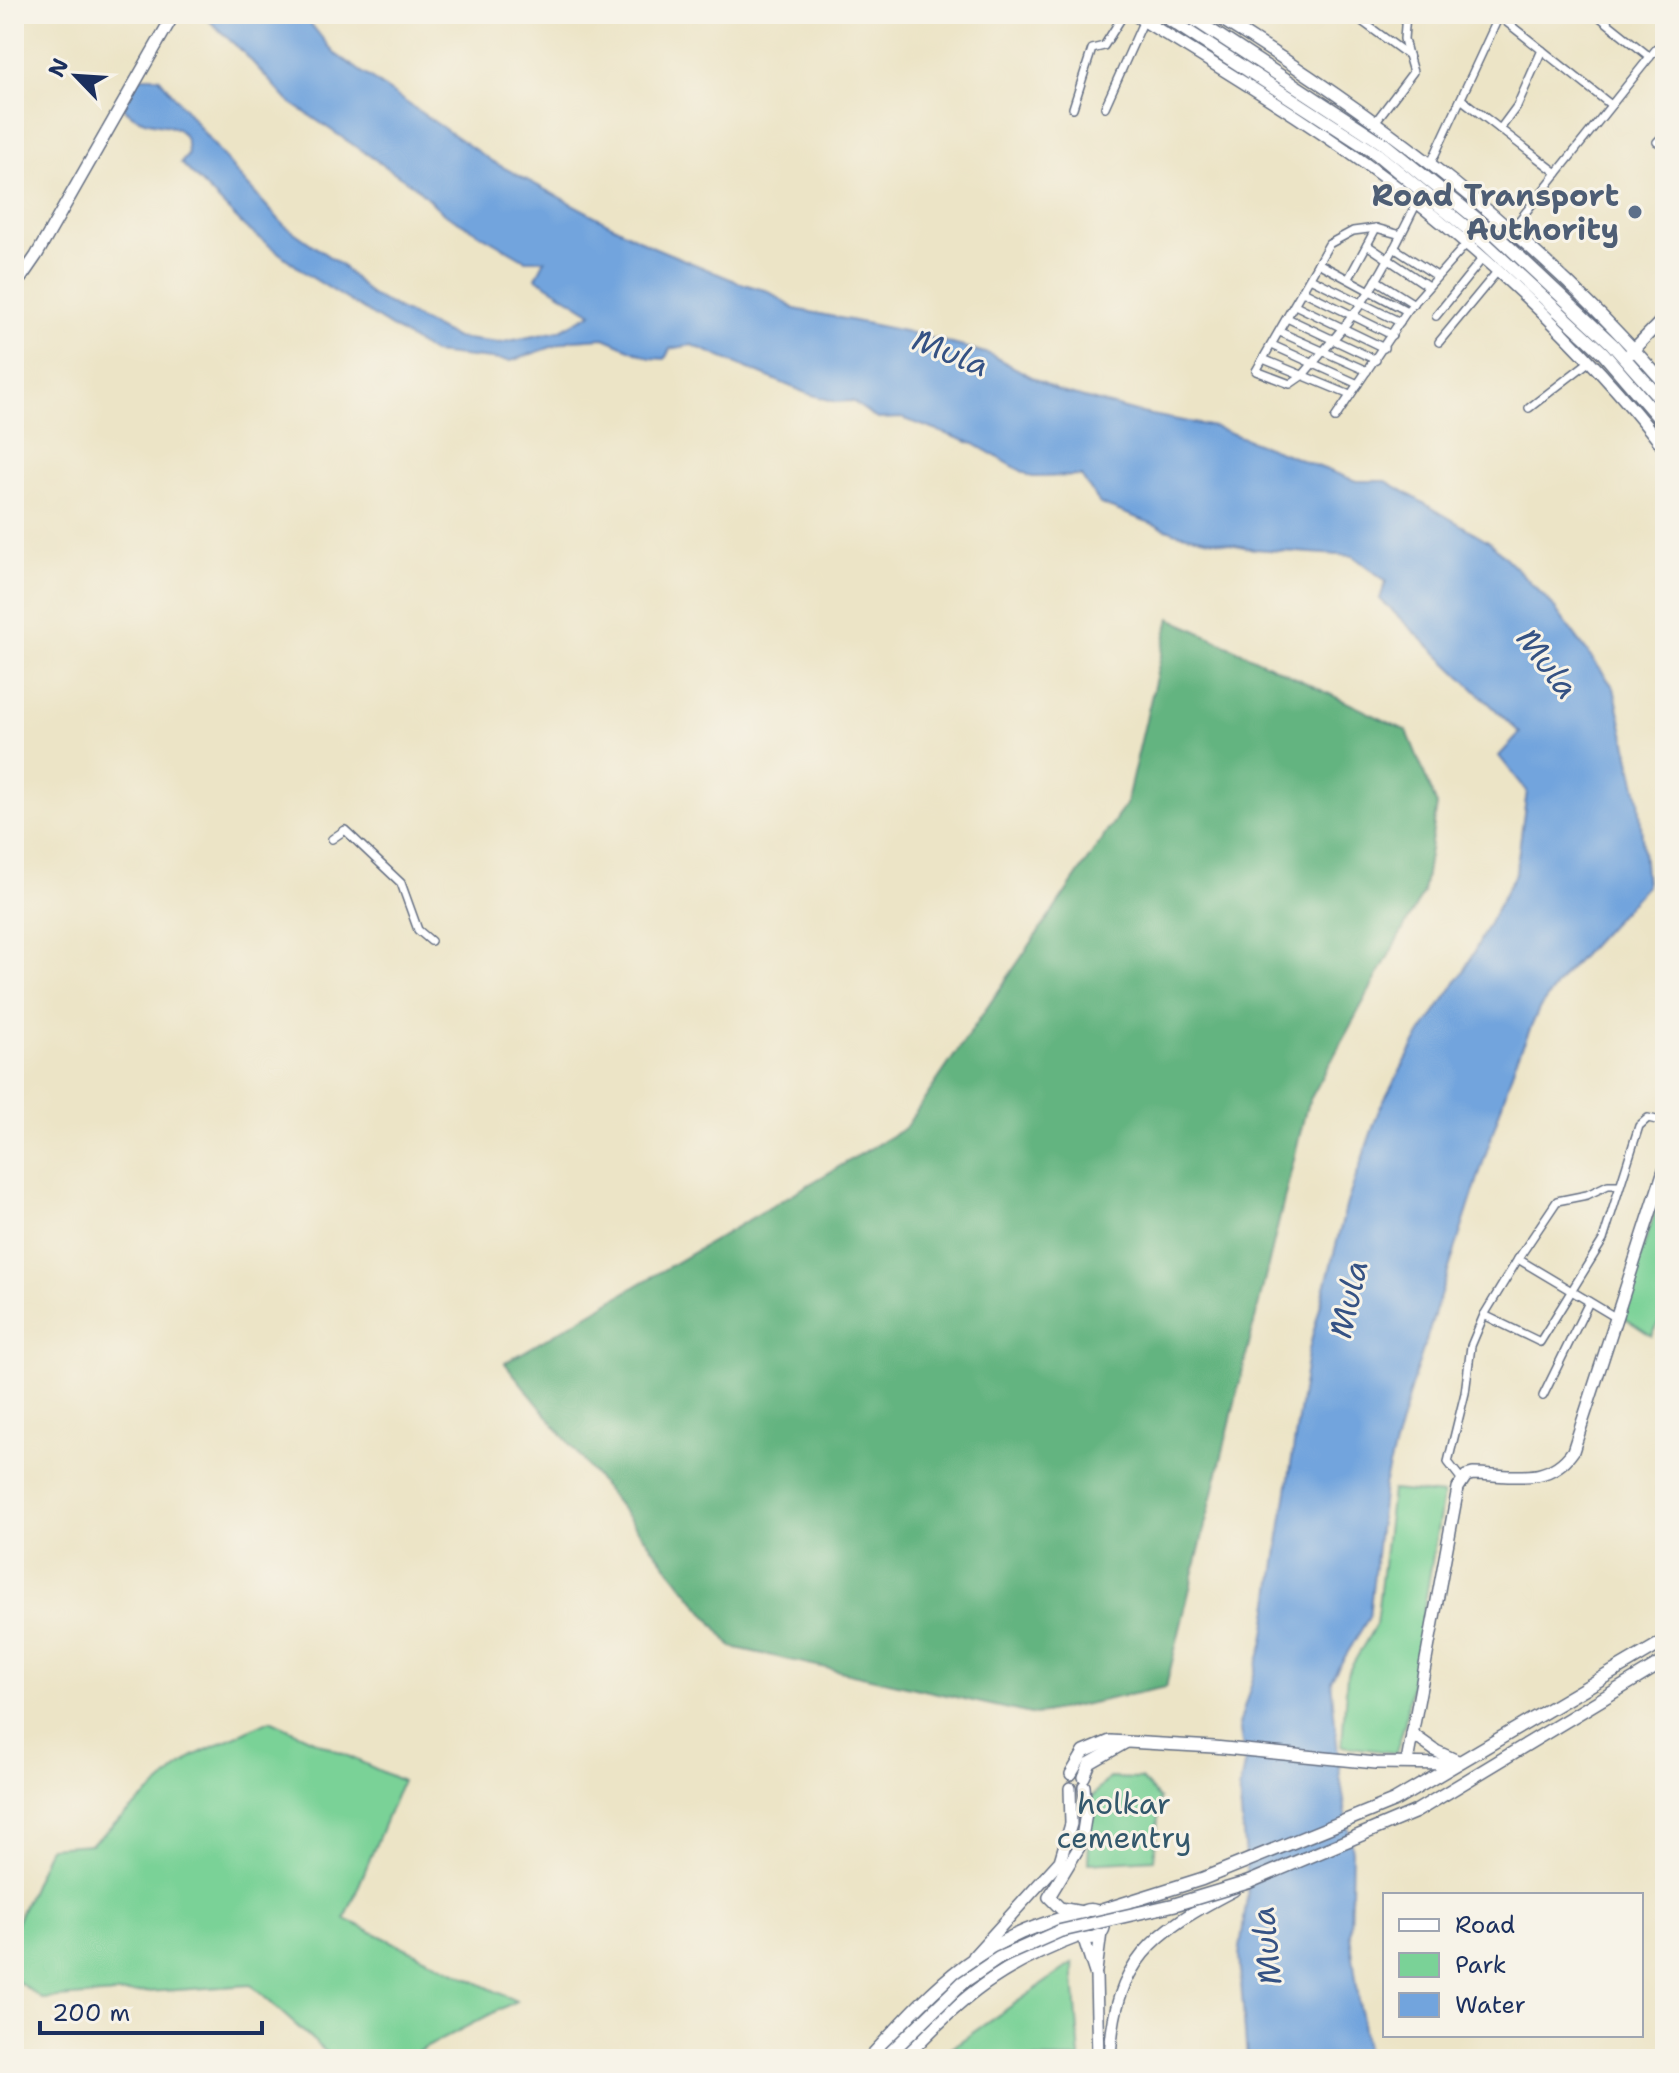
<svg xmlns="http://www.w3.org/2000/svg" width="1679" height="2073" viewBox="0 0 1679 2073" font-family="'Shantell Sans',sans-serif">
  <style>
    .green { fill: #7ad297; stroke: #4a807a; stroke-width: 2 }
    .forest { fill: #63b480; stroke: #3f726f; stroke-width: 2 }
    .water { fill: #72a4dd; stroke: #466a9e; stroke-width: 2 }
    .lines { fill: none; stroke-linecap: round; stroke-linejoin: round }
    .street-casing { stroke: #646e82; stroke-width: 10 }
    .secondary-casing { stroke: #646e82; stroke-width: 14 }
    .primary-casing { stroke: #646e82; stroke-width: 15 }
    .street { stroke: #fff; stroke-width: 7 }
    .secondary { stroke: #fff; stroke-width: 11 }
    .primary { stroke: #fff; stroke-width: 12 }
    .primary-bridge-casing { stroke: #646e82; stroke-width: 15; stroke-linecap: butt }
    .primary-bridge { stroke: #fff; stroke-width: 12 }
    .service-dot { fill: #5c6f8a; stroke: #f7f3e8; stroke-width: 3 }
    .labels { text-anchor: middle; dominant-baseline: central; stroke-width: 6; stroke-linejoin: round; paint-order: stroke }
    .service-label { font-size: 30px; font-weight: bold; fill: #4e5e75; stroke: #f7f3e8; text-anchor: end }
    .park-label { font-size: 30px; fill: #33586c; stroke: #f7f3e8 }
    .water-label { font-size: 32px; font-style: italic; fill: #355284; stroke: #f7f3e8 }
  </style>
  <rect width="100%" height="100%" fill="#f7f3e8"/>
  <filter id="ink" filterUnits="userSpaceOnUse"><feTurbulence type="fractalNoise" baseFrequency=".0125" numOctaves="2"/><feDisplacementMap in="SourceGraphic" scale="16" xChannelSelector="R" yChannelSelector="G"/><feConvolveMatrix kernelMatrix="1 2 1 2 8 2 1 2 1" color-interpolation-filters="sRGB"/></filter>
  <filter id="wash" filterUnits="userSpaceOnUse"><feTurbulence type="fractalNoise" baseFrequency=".006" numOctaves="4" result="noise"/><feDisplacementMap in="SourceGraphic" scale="32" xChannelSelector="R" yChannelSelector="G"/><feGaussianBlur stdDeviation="1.8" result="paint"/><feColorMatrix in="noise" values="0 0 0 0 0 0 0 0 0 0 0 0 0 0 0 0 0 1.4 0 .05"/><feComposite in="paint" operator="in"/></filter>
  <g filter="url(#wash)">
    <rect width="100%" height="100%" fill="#ece4c6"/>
    <g class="green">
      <polygon points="1665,1183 1665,1311 1652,1336 1620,1315"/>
      <polygon points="1392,1490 1443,1495 1405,1722 1396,1753 1342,1746 1347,1674 1376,1624"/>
      <polygon points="270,1720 402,1781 345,1919 516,2001 404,2059 334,2059 251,1985 42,1999 14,1979 14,1929 49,1847 91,1844 193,1756"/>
      <polygon points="1109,1778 1141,1779 1160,1799 1154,1859 1088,1863 1091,1798"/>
      <polygon points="1073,1963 1080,2059 935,2059"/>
    </g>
    <polygon class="forest" points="1170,618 1407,731 1437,805 1423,893 1307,1105 1166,1687 1035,1715 732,1647 505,1363 905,1128 1126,804"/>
    <path class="water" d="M202 14H303L334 53 493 162 651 246 740 283 768 291 795 309 904 331 989 354 1058 391 1136 412 1215 427 1356 481H1386L1490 542 1550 602 1614 688 1639 800 1646 886 1565 974 1539 1009 1515 1063 1411 1387 1384 1485 1369 1617 1331 1680 1340 1776 1352 1851 1350 1935 1367 2059H1247L1239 1956 1248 1890 1239 1790 1245 1761 1239 1725 1264 1641 1308 1353 1347 1203 1379 1110 1418 1038 1464 971 1516 872 1527 791 1499 756 1520 733 1380 599 1386 581 1353 556 1254 549 1177 533 1100 504 1081 476 1032 477 974 444 902 418 877 419 852 401 836 402 806 393 692 345 670 349 665 359 650 358 604 338 572 340 511 361 433 353 308 275 245 227 181 163 188 155C188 109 151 138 123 107L140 77H159L239 176 284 225 341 265 371 295 456 338 499 343 559 331 592 313 536 278 545 260H525L442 212 416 187 288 101 245 54Z"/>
  </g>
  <g filter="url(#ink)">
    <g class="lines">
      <defs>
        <g id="street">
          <polyline points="1352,14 1408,55 1413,72 1376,121"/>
          <polyline points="1406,14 1404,39 1408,55"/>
          <polyline points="1596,14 1650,57"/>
          <polyline points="1499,16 1611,105"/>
          <polyline points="1461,99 1557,173"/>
          <polyline points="1105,107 1144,20"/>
          <polyline points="1073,108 1092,49 1104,46 1124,14"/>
          <polyline points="1500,129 1517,106 1542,50"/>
          <polyline points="1657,142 1665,134"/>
          <polyline points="1431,163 1500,14"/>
          <polyline points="1509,233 1665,38"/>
          <path d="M1401 235 1376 228 1353 231 1329 244 1256 371 1290 384 1303 375C1327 346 1353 319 1372 287 1389 261 1402 232 1416 205"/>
          <polyline points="1367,245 1428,286"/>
          <polyline points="1394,248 1437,276"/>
          <polyline points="1318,263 1407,311"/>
          <polyline points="1310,278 1400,322"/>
          <polyline points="1349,278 1376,228"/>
          <polyline points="1376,280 1414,304"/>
          <polyline points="1303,291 1392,335"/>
          <polyline points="1295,305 1384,348"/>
          <polyline points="1436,316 1482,259"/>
          <polyline points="1287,318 1376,360"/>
          <polyline points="1280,332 1367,371"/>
          <polyline points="1439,342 1496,273"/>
          <polyline points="1272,345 1358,384"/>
          <polyline points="1263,359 1350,395"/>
          <polyline points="1529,408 1590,361"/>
          <polyline points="1335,418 1407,311 1468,242"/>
          <polyline points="332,839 345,830 401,883 418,930 431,941"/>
          <polyline points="1484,1315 1540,1342 1603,1240 1639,1126 1648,1118 1665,1122"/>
          <polyline points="1615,1317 1518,1259 1557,1201 1587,1195 1608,1185 1619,1185"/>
          <polyline points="1543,1396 1589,1302"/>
          <polyline points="1462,1480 1448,1462 1465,1393 1471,1346 1484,1315 1518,1259"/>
        </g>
        <g id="secondary">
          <path d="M1133 14C1212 63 1292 111 1367 165 1473 241 1585 346 1665 449"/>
          <path d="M1213 14C1380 117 1536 236 1665 384"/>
          <polyline points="14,288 36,256 174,14"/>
          <polyline points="1629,354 1665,317"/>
          <polyline points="1412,1734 1436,1751 1460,1762"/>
          <path d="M1407 1762 1458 1488 1466 1476 1473 1474C1510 1474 1548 1487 1573 1451L1665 1167"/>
          <polyline points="1071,1774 1084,1752 1110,1741 1214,1747 1376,1763 1456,1764"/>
          <polyline points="1084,1777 1090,1763 1125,1743"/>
          <polyline points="1082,1912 1060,1908 1049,1897 1081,1844 1086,1813 1084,1786"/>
          <polyline points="1083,1936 1096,1976 1098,2059"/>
          <polyline points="974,1956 1060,1861 1071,1824 1070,1788"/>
          <polyline points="1096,1971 1101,1932"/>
          <path d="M1110 2059C1114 1961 1153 1932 1234 1890"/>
        </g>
        <g id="primary">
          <polyline points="1161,14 1377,154 1485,243 1603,353 1665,425"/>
          <polyline points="1186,14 1384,144 1494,233 1612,344 1665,404"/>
          <polyline points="1249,1882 1415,1812 1665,1661"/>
          <circle cx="1090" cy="1924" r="14"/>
          <polyline points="1097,1912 1202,1879 1394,1801 1665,1641"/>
          <path d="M869 2059C936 1986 978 1937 1079 1914"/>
          <path d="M903 2059C961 1997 1000 1965 1081 1935"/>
        </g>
      </defs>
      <use href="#street" class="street-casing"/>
      <use href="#secondary" class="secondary-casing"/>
      <use href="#primary" class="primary-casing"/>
      <use href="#street" class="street"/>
      <use href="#secondary" class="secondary"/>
      <use href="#primary" class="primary"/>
      <defs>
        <polyline id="primary-bridge" points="884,2059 962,1983 999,1958 1060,1931 1173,1905 1249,1882"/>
      </defs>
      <use href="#primary-bridge" class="primary-bridge-casing"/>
      <use href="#primary-bridge" class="primary-bridge"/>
    </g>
  </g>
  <circle class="service-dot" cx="1635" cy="212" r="8"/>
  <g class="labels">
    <g class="service-label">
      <text x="1619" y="195">Road Transport<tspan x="1619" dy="34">Authority</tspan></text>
    </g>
    <g class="park-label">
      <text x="1124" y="1803">holkar<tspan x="1124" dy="34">cementry</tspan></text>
    </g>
    <g class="water-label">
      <text transform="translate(951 352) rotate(22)">Mula</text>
      <text transform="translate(1548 663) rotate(53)">Mula</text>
      <text transform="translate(1348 1299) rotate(-77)">Mula</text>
      <text transform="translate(1266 1946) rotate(-96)">Mula</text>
    </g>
  </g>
  <rect width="1679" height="2073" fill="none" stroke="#f7f3e8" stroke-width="48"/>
  <rect x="1383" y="1893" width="260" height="144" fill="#f7f3e8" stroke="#9fa5b1" stroke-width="2"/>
  <rect x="1399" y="1919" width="40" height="12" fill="#ffffff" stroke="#9fa5b1" stroke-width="2"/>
  <text x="1455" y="1933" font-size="24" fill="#1b2f5e">Road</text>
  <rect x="1399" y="1953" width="40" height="24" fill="#7ad297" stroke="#9fa5b1" stroke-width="2"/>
  <text x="1455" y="1973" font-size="24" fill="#1b2f5e">Park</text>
  <rect x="1399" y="1993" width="40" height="24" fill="#72a4dd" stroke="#9fa5b1" stroke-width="2"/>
  <text x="1455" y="2013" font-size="24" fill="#1b2f5e">Water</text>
  <g transform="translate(76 76) rotate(295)" stroke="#f7f3e8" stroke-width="6" paint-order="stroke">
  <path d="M0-6L14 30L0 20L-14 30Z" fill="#1b2f5e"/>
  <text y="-12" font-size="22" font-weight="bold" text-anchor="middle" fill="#1b2f5e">N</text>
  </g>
  <path d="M40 2021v12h222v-12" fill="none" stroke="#1b2f5e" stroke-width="4"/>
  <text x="52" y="2021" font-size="24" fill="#1b2f5e" stroke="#f7f3e8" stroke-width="6" paint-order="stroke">200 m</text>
</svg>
